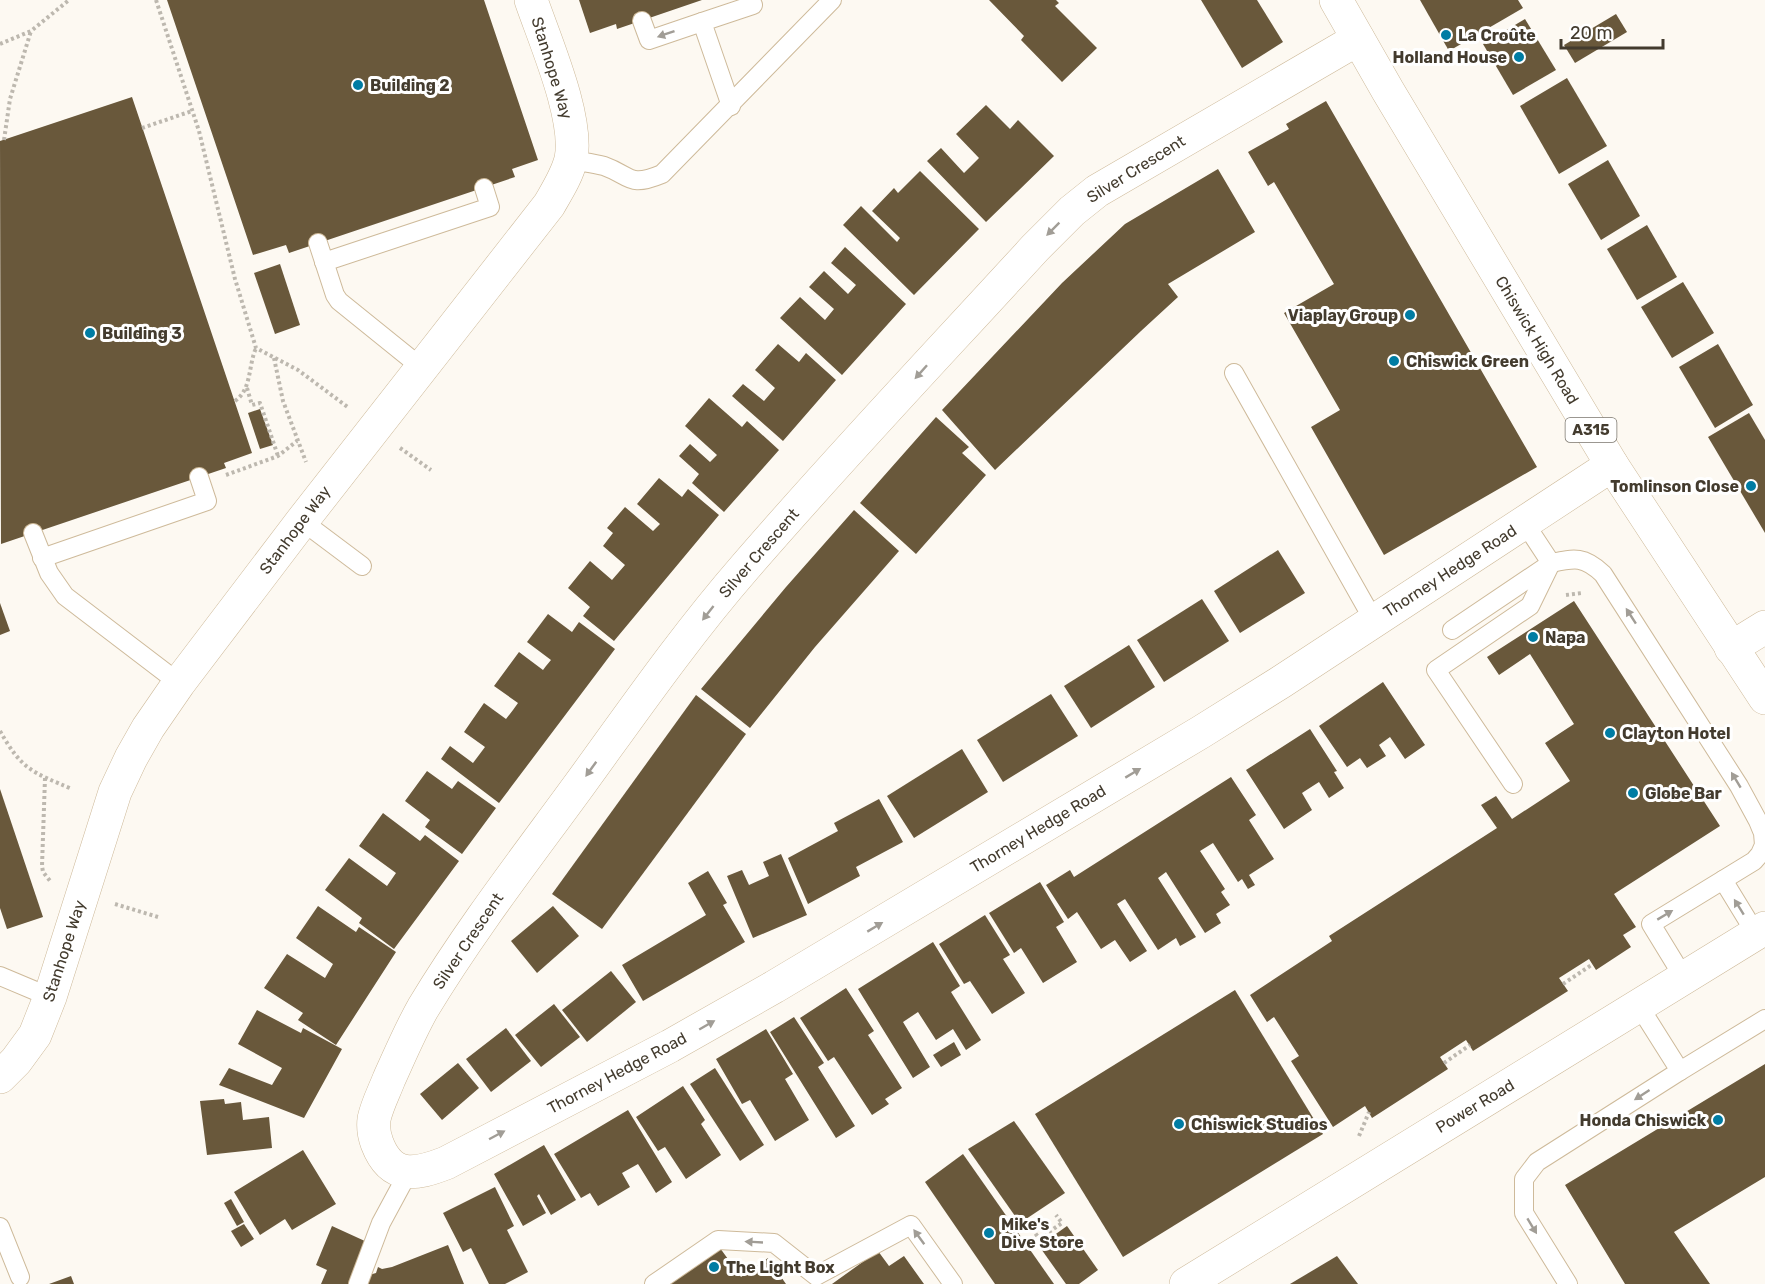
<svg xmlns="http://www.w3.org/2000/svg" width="1765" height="1284" viewBox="0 0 1765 1284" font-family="Rubik,sans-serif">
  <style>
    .building { fill: #69583b }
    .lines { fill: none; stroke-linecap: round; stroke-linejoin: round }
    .service-casing { stroke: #ceba9a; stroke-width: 20 }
    .minor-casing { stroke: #ceba9a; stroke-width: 34 }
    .primary-casing { stroke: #ceba9a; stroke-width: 34 }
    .path { stroke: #bdb8af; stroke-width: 4; stroke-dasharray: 3 3; stroke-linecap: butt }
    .service { stroke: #fff; stroke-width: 18 }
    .minor { stroke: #fff; stroke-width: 33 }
    .primary { stroke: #fff; stroke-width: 33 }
    .oneway { fill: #a19d96 }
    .poi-dot { fill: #007ca3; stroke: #fff; stroke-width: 2 }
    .labels { text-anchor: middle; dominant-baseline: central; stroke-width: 6; stroke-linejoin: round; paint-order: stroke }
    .shield { fill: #fff; stroke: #7b766d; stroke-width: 1.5 }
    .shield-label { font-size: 15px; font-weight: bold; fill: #433b2e }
    .poi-label { font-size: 16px; font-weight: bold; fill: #433b2e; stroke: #fff; text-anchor: start }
    .street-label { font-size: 16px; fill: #433b2e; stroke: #fff }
  </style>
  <rect width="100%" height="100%" fill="#fdf9f2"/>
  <g class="building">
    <polygon points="167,0 484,0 538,160 512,169 515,177 289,253 286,245 253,255"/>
    <polygon points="579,0 702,0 617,29 616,24 590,33"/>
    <polygon points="989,0 1056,0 1059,3 1055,6 1097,48 1062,82 1021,40 1024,36"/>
    <polygon points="1201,0 1257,0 1283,42 1242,68"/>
    <polygon points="1420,0 1518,0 1523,8 1449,51"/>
    <polygon points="1616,14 1627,32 1575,63 1564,45"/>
    <polygon points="1525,19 1556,70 1513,95 1483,44"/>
    <polygon points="1567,78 1607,146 1559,174 1520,106"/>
    <polygon points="132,97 252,453 224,463 226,468 1,544 0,141"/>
    <polygon points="1326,101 1537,467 1384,555 1311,427 1340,410 1284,313 1334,284 1274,182 1268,186 1248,152 1289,129 1286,124"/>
    <polygon points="986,105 1010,129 1018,120 1054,156 986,222 927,161 941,148 964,173 979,158 956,134"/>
    <polygon points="1608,160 1640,216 1601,240 1568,184"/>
    <polygon points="1218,169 1255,232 1168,284 1178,297 1141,331 995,470 942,410 1062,283 1125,224"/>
    <polygon points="920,171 979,229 914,295 843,225 861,206 897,242 900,238 872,211 894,188 898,193"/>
    <polygon points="1647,225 1677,277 1637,300 1607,249"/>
    <polygon points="845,247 906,304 842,375 780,318 800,297 825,320 834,309 809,287 824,271 848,294 856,285 831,263"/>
    <polygon points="280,264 300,325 275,334 254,273"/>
    <polygon points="1683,282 1714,333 1672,358 1641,307"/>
    <polygon points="778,344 799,362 806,353 836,380 783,441 732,396 743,384 764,401 775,388 755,370"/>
    <polygon points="1718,344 1753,405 1715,428 1679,367"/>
    <polygon points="709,398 742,427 747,421 779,450 724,512 692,483 699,474 679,456 690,444 710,462 717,455 685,426"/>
    <polygon points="260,409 273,445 260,449 248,413"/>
    <polygon points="1749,413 1765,440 1765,533 1708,437"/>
    <polygon points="936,417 969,447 962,453 986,475 916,554 860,503"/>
    <polygon points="659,478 682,497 688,489 719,515 614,641 583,616 590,607 568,588 590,561 612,580 625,565 603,546 613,533 607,528 625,507 653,531 660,524 637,504"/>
    <polygon points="854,510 899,551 815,647 750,728 701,689 786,587"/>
    <polygon points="1278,550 1305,593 1240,633 1214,591"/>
    <polygon points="1202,599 1229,641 1164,682 1137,640"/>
    <polygon points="1574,601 1720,826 1614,894 1636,927 1623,935 1631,947 1596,970 1589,959 1559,978 1568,991 1473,1051 1466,1040 1440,1057 1448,1069 1372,1118 1365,1106 1333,1127 1291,1061 1299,1056 1274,1017 1267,1022 1250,995 1332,941 1329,936 1497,828 1481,805 1496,796 1512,819 1570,781 1545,743 1574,724 1530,654 1499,675 1487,657"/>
    <polygon points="0,603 10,631 0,635"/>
    <polygon points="548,614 572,632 579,622 615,649 499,803 441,759 450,746 473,763 485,747 464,732 484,703 506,719 513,710 518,703 494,686 519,652 543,670 546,666 551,660 527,642"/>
    <polygon points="1129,645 1155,687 1091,728 1064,686"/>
    <polygon points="1383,682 1425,745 1405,759 1390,737 1379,745 1386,756 1367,768 1360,758 1347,767 1319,726"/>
    <polygon points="1051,694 1078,736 1003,782 977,740"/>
    <polygon points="696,695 746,734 602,929 552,894"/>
    <polygon points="1310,729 1337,771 1334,772 1344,788 1329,798 1319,782 1305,791 1302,793 1312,810 1284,829 1246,770"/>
    <polygon points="962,749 988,792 914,838 887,796"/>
    <polygon points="427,771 452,789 458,781 496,808 462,854 425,827 430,820 405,801"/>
    <polygon points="1231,777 1256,815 1249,820 1274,859 1249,875 1255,885 1248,889 1242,879 1238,882 1213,843 1200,851 1225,889 1221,892 1230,905 1216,914 1221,923 1205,933 1166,872 1158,878 1196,937 1180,946 1176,938 1158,950 1125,899 1117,904 1147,951 1130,962 1115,940 1101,949 1077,912 1068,919 1046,885 1070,870 1074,877"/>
    <polygon points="0,789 43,917 7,929 0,908"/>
    <polygon points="879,799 903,842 856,867 860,876 808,904 788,858 838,831 834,823"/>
    <polygon points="383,813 420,841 425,835 459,861 394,949 359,923 362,918 325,890 349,858 387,886 396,873 359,846"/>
    <polygon points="781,854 807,915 753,938 727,876 742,870 749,885 769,876 763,862"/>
    <polygon points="708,871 727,903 723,905 745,942 643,1001 622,965 706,915 688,883"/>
    <polygon points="1040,882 1064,922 1056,927 1077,962 1043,983 1021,948 1014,953 989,913"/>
    <polygon points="318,906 356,932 359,927 396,952 336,1045 298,1020 303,1013 264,988 287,954 325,978 333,964 296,938"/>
    <polygon points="553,906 579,936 537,973 511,941"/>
    <polygon points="985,915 1010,955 1003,959 1025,993 992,1014 970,981 964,984 939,944"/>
    <polygon points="933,942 960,986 951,992 981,1040 966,1050 953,1029 936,1040 918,1012 903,1022 930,1067 913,1078 858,989"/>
    <polygon points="611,971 636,1002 587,1042 562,1010"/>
    <polygon points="846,988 874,1031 868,1035 902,1088 885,1099 889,1104 872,1115 834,1057 828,1061 800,1018"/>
    <polygon points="1235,990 1323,1134 1123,1257 1035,1114"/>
    <polygon points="554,1004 580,1037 541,1067 515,1035"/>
    <polygon points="257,1010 301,1033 303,1028 342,1049 304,1118 219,1085 229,1068 272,1085 282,1068 238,1044"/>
    <polygon points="794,1017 824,1063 818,1067 855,1126 836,1138 770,1032"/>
    <polygon points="506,1028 531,1061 491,1092 466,1059"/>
    <polygon points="766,1029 793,1074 785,1079 809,1120 775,1141 750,1100 742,1104 716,1059"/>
    <polygon points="954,1042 961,1055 941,1067 933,1055"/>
    <polygon points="458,1063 479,1088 442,1120 420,1094"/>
    <polygon points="1765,1064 1765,1177 1674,1232 1710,1284 1625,1284 1565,1185"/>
    <polygon points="715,1068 764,1145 740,1161 690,1084"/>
    <polygon points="683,1086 705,1120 701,1124 721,1155 686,1179 665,1147 658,1151 636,1117"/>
    <polygon points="224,1099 225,1104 241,1102 243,1120 269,1117 272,1148 207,1155 200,1101"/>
    <polygon points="628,1110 672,1182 656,1193 638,1164 622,1173 630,1187 598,1206 590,1193 581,1198 554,1154"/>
    <polygon points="1014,1121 1065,1193 1020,1223 968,1149"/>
    <polygon points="544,1145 576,1200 551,1215 539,1194 537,1196 546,1213 523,1226 494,1174"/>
    <polygon points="303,1150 336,1204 292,1230 285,1219 260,1235 234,1192"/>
    <polygon points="963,1154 1054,1284 995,1284 925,1182"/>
    <polygon points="495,1187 514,1226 507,1230 528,1272 505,1284 489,1284 471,1248 463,1252 443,1213"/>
    <polygon points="231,1199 244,1222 237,1226 224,1203"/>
    <polygon points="244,1224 254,1239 241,1247 231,1231"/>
    <polygon points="332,1226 367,1242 349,1284 321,1284 327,1270 316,1265"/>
    <polygon points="1067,1226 1098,1270 1079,1284 1066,1284 1039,1246"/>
    <polygon points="448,1245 464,1284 366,1284 369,1275 376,1273 378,1267 382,1269 392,1267"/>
    <polygon points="720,1248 741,1277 768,1258 786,1284 670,1284"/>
    <polygon points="878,1251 889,1266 904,1256 924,1284 832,1284"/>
    <polygon points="1337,1256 1358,1284 1290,1284"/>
    <polygon points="71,1276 74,1284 49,1284"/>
  </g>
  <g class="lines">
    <defs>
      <g id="service">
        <polyline points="642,21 649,40 702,22"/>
        <polyline points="731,106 702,22 753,5"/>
        <path d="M571 160C581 162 593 163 604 166 632 176 628 188 662 174L832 0"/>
        <polyline points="318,243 335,295 339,301 422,368"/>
        <polyline points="324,262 490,207 484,188"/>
        <polyline points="1234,373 1374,621"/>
        <polyline points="302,521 362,566"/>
        <path d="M1524 522 1551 563C1575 558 1584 556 1603 574L1739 786 1758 821 1763 833 1764 845 1760 854 1754 861 1651 924 1684 978"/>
        <polyline points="33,533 49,573 65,596 179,683"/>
        <polyline points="42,558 207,501 199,477"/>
        <polyline points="1452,630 1550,564"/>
        <polyline points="1513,784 1436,670 1530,606 1551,563"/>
        <polyline points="1723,880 1756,934"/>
        <polyline points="0,976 50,997"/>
        <polyline points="1680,1071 1765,1019"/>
        <polyline points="0,1227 20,1277"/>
        <polyline points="358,1284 381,1223 408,1173"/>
        <polyline points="654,1284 718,1240 774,1243 816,1276 911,1225 953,1284"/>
        <polyline points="1568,1284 1524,1213 1524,1179 1537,1162 1680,1071 1639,1006"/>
      </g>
      <g id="minor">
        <path d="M1358 39 1097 191 1072 211 1035 248C938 354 839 458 745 567 685 636 633 711 580 784 526 858 470 930 423 1008 410 1031 400 1055 389 1079 384 1092 377 1105 374 1119 373 1127 374 1135 377 1143 391 1180 415 1175 446 1163L670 1046 774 987 1201 732 1281 682 1612 465"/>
        <polyline points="1731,648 1765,627"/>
        <path d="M0 1077 16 1061 35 1035 50 997 115 792 131 758 148 728 179 683 302 521 549 205C557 191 567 176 571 159 579 118 545 41 531 0"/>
        <polyline points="1186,1284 1765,928"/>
      </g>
      <polyline id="primary" points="1336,0 1388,91 1612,465 1765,698"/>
    </defs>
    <use href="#service" class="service-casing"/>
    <use href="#minor" class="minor-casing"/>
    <use href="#primary" class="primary-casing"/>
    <g class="path">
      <polyline points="156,0 199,131 235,279 256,348 298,370 349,408"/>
      <polyline points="0,44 31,31 69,0"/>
      <polyline points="142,128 192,111"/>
      <polyline points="4,140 10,99 31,31"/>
      <polyline points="274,358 283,401 306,462"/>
      <polyline points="247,388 252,405 260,403 278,456"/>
      <path d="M235 401C252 389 248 366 256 348"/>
      <polyline points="400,448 431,470"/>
      <polyline points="226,475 278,456 297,441"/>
      <polyline points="1566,595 1582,593"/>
      <path d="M0 731C22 770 32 772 72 789"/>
      <polyline points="45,778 42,866 43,872 51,882"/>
      <polyline points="115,904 158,917"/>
      <polyline points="1563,984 1593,964"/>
      <polyline points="1444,1063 1470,1045"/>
      <polyline points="1359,1136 1369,1112"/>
      <polyline points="1025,1219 1043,1244"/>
      <polyline points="1039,1239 1062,1223 1056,1215"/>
    </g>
    <use href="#service" class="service"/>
    <use href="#minor" class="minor"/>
    <use href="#primary" class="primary"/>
  </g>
  <defs><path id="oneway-solid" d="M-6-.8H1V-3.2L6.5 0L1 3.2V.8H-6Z" transform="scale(1.5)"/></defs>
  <g class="oneway">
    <use href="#oneway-solid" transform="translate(666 34) rotate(161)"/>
    <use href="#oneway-solid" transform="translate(1053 229) rotate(135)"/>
    <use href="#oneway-solid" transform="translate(921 372) rotate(132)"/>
    <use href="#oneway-solid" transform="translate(708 613) rotate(128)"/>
    <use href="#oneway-solid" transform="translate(1631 616) rotate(-123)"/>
    <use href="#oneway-solid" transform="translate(591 769) rotate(126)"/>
    <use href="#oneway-solid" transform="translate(1133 773) rotate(-31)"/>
    <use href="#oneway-solid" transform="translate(1736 780) rotate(-121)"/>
    <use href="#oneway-solid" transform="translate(1739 907) rotate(-122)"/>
    <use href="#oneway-solid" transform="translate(1665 915) rotate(-31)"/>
    <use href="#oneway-solid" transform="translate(875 927) rotate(-31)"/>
    <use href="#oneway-solid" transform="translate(707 1025) rotate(-30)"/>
    <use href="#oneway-solid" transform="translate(1642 1095) rotate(147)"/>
    <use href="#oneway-solid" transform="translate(497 1135) rotate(-28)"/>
    <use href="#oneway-solid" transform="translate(1532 1226) rotate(59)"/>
    <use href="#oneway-solid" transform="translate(919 1237) rotate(-126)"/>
    <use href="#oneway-solid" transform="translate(754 1242) rotate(-177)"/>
  </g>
  <g class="poi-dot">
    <circle cx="1446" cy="35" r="6"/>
    <circle cx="1519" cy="57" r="6"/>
    <circle cx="358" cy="85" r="6"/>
    <circle cx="1410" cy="315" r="6"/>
    <circle cx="90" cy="333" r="6"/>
    <circle cx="1394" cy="361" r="6"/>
    <circle cx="1751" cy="486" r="6"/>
    <circle cx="1533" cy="637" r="6"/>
    <circle cx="1610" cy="733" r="6"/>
    <circle cx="1633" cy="793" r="6"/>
    <circle cx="1718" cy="1120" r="6"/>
    <circle cx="1179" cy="1124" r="6"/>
    <circle cx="989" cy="1233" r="6"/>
    <circle cx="714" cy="1267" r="6"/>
  </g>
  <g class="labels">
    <rect class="shield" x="1565.5" y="418" width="51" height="24" rx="4.5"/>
    <g class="shield-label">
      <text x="1591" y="430">A315</text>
    </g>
    <g class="poi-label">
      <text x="1458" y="35">La Croûte</text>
      <text x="1507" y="57" text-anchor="end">Holland House</text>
      <text x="370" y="85">Building 2</text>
      <text x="1398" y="315" text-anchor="end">Viaplay Group</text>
      <text x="102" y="333">Building 3</text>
      <text x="1406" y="361">Chiswick Green</text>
      <text x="1739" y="486" text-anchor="end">Tomlinson Close</text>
      <text x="1545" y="637">Napa</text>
      <text x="1622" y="733">Clayton Hotel</text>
      <text x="1645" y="793">Globe Bar</text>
      <text x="1706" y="1120" text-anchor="end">Honda Chiswick</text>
      <text x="1191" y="1124">Chiswick Studios</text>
      <text x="1001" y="1224">Mike's<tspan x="1001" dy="18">Dive Store</tspan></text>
      <text x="726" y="1267">The Light Box</text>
    </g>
    <g class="street-label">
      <text transform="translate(552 68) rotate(73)">Stanhope Way</text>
      <text transform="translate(1136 169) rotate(-32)">Silver Crescent</text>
      <text transform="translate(1537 340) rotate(59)">Chiswick High Road</text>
      <text transform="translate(295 530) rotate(-53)">Stanhope Way</text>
      <text transform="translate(759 553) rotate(-49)">Silver Crescent</text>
      <text transform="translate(1450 571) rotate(-33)">Thorney Hedge Road</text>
      <text transform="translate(1038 829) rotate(-31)">Thorney Hedge Road</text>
      <text transform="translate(468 941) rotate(-56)">Silver Crescent</text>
      <text transform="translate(64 951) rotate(-72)">Stanhope Way</text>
      <text transform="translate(617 1073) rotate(-28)">Thorney Hedge Road</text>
      <text transform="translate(1475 1106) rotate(-31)">Power Road</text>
    </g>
  </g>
  <path d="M1561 39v9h102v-9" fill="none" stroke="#433b2e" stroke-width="3"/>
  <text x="1570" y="39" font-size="18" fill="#433b2e" stroke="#ffffff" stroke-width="4.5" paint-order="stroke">20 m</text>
</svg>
